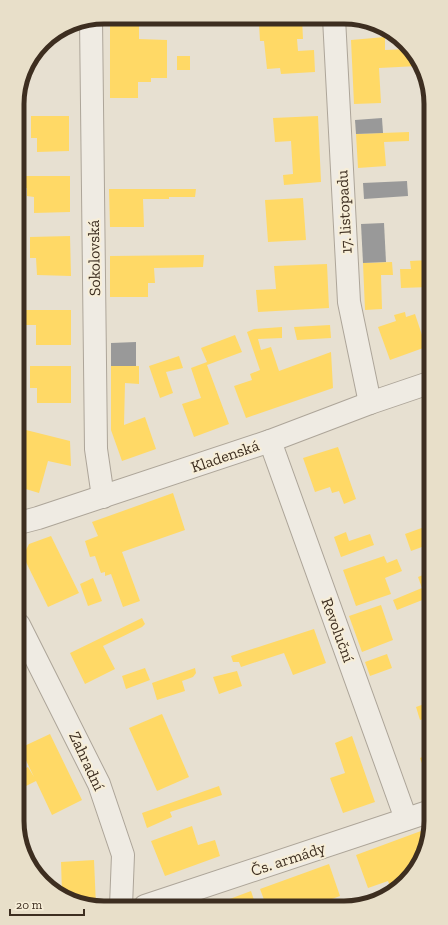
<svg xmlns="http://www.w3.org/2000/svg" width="448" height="925" viewBox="0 0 448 925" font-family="'Zilla Slab',serif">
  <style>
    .homes { fill: #ffd966 }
    .industry { fill: #999 }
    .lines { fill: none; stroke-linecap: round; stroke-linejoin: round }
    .minor-casing { stroke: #ada599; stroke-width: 24 }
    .minor { stroke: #efebe3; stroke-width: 22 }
    .labels { text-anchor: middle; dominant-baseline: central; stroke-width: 4; stroke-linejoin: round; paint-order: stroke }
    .street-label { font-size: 16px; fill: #3d2e20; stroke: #f7eed8 }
    .rim { fill: none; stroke: #3d2e20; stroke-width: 5 }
  </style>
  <rect width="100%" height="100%" fill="#e7e0d1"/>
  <g class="homes">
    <polygon points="123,17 139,17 139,39 167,40 167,78 151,78 151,82 138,82 138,98 110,98 110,20 123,19"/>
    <polygon points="262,18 302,18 303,39 297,39 298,51 314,50 315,72 281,74 280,68 267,69 264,41 260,41 259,24 262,24"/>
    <polygon points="385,37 385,50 408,49 418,66 379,68 381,103 354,104 351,40"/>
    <rect x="177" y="56" width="13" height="14"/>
    <polygon points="31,116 69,116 69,151 37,152 37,138 31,138"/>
    <polygon points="318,116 321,182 284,185 283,175 293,174 291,141 275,142 273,118"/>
    <polygon points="409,132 409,141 384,142 386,166 358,168 356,134"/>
    <polygon points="18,176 70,176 70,212 34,213 34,197 27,196 27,188 18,188"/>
    <polygon points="109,189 196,189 195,197 169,197 169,199 143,199 144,227 110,227"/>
    <polygon points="303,198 306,240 268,242 265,200"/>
    <polygon points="70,236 71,276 37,275 36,258 30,258 30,237"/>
    <polygon points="204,255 203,267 154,268 155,283 148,283 148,297 110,297 110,256"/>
    <polygon points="429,260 429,287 401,288 400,269 411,269 410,261"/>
    <polygon points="392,262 393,275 381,275 382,309 365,310 363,263"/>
    <polygon points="327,264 329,308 258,312 256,290 276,289 274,266"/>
    <polygon points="18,310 71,310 71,345 36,345 36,325 18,325"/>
    <polygon points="405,312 406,317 415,314 426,347 390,360 378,327 396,321 394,315"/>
    <polygon points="330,325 331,338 297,340 294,327"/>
    <polygon points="282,327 282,338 258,339 261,350 271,347 279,371 331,352 333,388 246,418 234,386 252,380 250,374 260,370 247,332 254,329"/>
    <polygon points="235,335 242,352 207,365 229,424 194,437 182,404 201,398 191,368 207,362 201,348"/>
    <polygon points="179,356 183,368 166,372 173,393 160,398 149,366"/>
    <polygon points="30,366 71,366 71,403 37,403 37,388 30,388"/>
    <polygon points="111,366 139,366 139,384 125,383 124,425 145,417 156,449 122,461 111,430"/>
    <polygon points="22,429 70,441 71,466 48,461 39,493 19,487 19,443"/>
    <polygon points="338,447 356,499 344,504 339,491 332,493 330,487 315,492 303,458"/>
    <polygon points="173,493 185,530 122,552 140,601 123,607 111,574 105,576 105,572 101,573 95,556 90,557 85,541 98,536 92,522"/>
    <polygon points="430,525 430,544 411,551 405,534"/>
    <polygon points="346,532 349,541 370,534 374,545 341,557 334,537"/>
    <polygon points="51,536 79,593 48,607 23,556 29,544"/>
    <polygon points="384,556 387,563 397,559 402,571 385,578 391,594 356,606 343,570"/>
    <polygon points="430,572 430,585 427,586 430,597 397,610 393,600 422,588 418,577"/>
    <polygon points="93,578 102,601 88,606 80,584"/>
    <polygon points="381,605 393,640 362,652 349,616"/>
    <polygon points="142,618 145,624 142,627 103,646 115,669 85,684 70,653"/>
    <polygon points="314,629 326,663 293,675 284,653 241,667 239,662 233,662 231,656"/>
    <polygon points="387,654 392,668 370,676 365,662"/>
    <polygon points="145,668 150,680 126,689 122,676"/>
    <polygon points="195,668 196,673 193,677 182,681 185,691 157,700 152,683"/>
    <polygon points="237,671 242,686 219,694 213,677"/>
    <polygon points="430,702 430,717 420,720 416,707"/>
    <polygon points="162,714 189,777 157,791 129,728"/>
    <polygon points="50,734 82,800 52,815 36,781 20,789 20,771 28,767 34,777 20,748"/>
    <polygon points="352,736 375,802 343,813 330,778 345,773 335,743"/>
    <polygon points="431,754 431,782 429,783 420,758"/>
    <polygon points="219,786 222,795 170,812 172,817 147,828 142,813"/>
    <polygon points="192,826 198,845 215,840 220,856 165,876 151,841"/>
    <polygon points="421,831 425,842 413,874 391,889 388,881 368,888 356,855"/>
    <polygon points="94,860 96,906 87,906 62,894 61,862"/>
    <polygon points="329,864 340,896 316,905 266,905 260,889"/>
    <polygon points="251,891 256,906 229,906 227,900"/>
  </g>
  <g class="industry">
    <polygon points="382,118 383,133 356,134 355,120"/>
    <polygon points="407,181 408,196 364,199 363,183"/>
    <polygon points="384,223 386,262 363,263 361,224"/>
    <polygon points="136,342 136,366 111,366 111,343"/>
    <polygon points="18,347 26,347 26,366 19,366"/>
  </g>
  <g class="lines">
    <defs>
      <g id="minor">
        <polyline points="334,18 349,302 370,403"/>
        <polyline points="91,19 96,449 103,497"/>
        <polyline points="270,441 406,819"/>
        <polyline points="19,523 38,518 270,441 370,403 429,383"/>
        <polyline points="19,625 99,784 123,855 121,906"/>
        <polyline points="145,906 431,811"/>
      </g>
    </defs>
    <use href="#minor" class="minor-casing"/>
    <use href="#minor" class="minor"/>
  </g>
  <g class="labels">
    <g class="street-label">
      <text transform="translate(344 212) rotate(-93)">17. listopadu</text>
      <text transform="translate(94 258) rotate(-91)">Sokolovská</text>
      <text transform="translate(225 456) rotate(-19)">Kladenská</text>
      <text transform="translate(338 630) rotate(70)">Revoluční</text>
      <text transform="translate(87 761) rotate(65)">Zahradní</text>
      <text transform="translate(288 859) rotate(-18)">Čs. armády</text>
    </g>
  </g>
  <path d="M0 0H448V925H0ZM104 24H344A80 80 0 0 1 424 104V821A80 80 0 0 1 344 901H104A80 80 0 0 1 24 821V104A80 80 0 0 1 104 24Z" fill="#e8dfc9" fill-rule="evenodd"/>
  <path class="rim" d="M104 24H344A80 80 0 0 1 424 104V821A80 80 0 0 1 344 901H104A80 80 0 0 1 24 821V104A80 80 0 0 1 104 24Z"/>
  <path d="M10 909v6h74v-6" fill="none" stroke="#3d2e20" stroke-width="2"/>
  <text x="16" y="909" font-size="12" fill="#3d2e20" stroke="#f7eed8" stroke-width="3" paint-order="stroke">20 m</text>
</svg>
